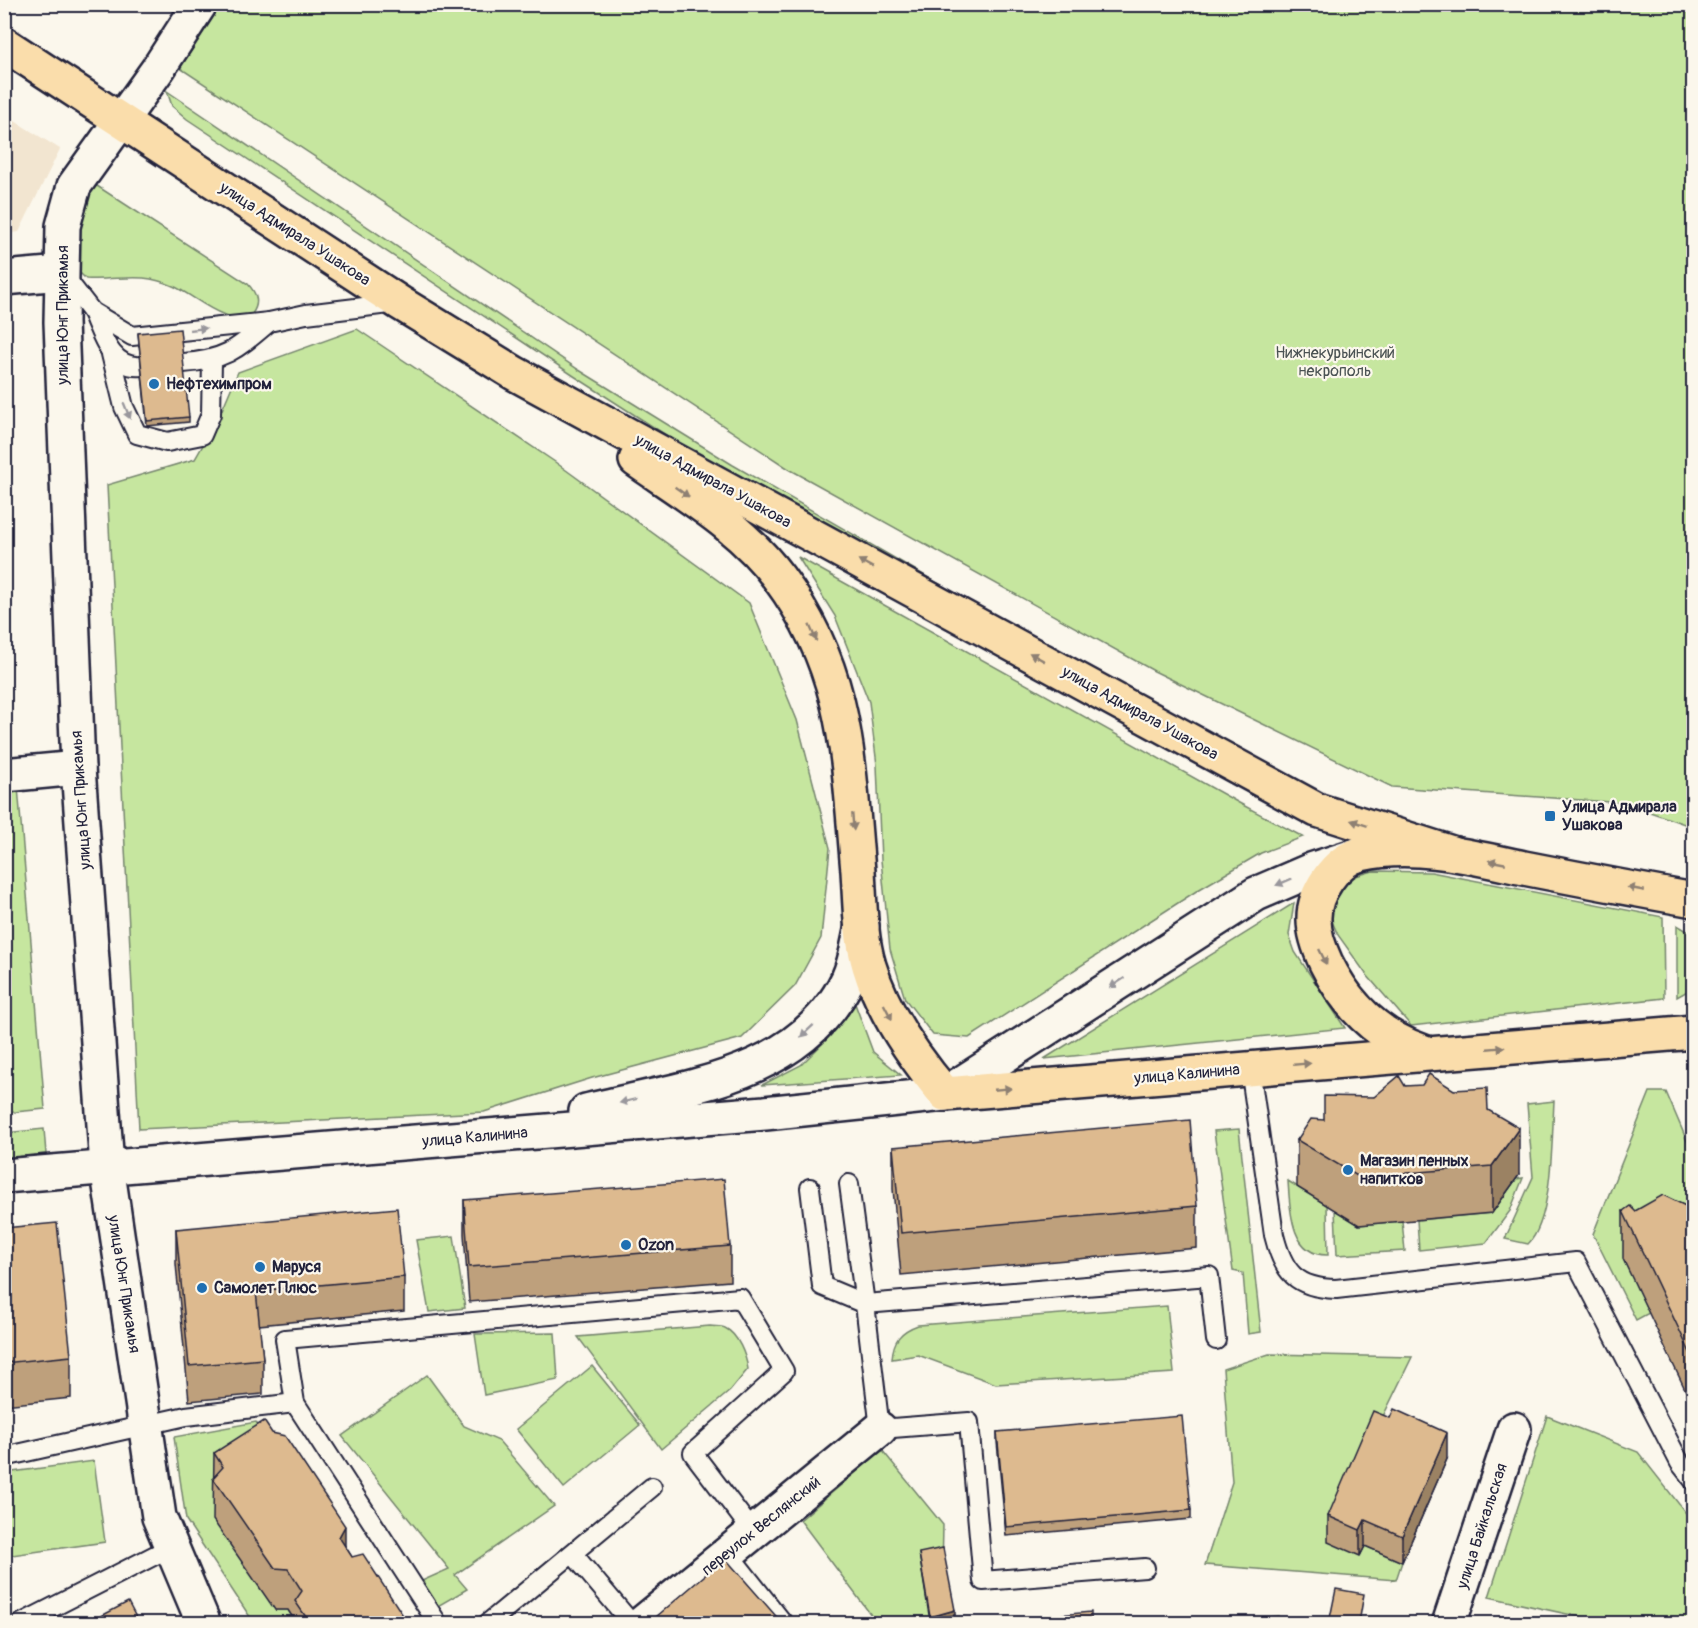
<svg xmlns="http://www.w3.org/2000/svg" width="1698" height="1628" viewBox="0 0 1698 1628" font-family="Pangolin,sans-serif">
  <style>
    .built { fill: #f2e5d0 }
    .green { fill: #c6e69f; stroke: #74846d; stroke-width: 1.5 }
    .lines { fill: none; stroke-linecap: round; stroke-linejoin: round }
    .lane-casing { stroke: #22223b; stroke-width: 22 }
    .street-casing { stroke: #22223b; stroke-width: 38 }
    .secondary-casing { stroke: #22223b; stroke-width: 38 }
    .primary-casing { stroke: #22223b; stroke-width: 38 }
    .lane { stroke: #fbf7ec; stroke-width: 18 }
    .street { stroke: #fbf7ec; stroke-width: 33 }
    .secondary { stroke: #fbf7ec; stroke-width: 33 }
    .primary { stroke: #faddab; stroke-width: 33 }
    .wall { fill: #bea07b; stroke: #22223b; stroke-width: 1.5 }
    .shaded-wall { fill: #9b8264; stroke: #22223b; stroke-width: 1.5 }
    .building { fill: #ddba8f; stroke: #22223b; stroke-width: 1.5 }
    .oneway { fill: #99979c }
    .oneway2 { fill: #8e8073 }
    .poi-dot { fill: #1f6fb2; stroke: #fbf7ec; stroke-width: 2 }
    .labels { text-anchor: middle; dominant-baseline: central; stroke-width: 4.5; stroke-linejoin: round; paint-order: stroke }
    .street-label { font-size: 16px; fill: #22223b; stroke: #fbf7ec }
    .park-label { font-size: 16px; fill: #4b5354; stroke: #fbf7ec }
    .poi-label { font-size: 16px; font-weight: bold; fill: #22223b; stroke: #fbf7ec; text-anchor: start }
  </style>
  <rect width="100%" height="100%" fill="#fbf7ec"/>
  <filter id="ink" filterUnits="userSpaceOnUse"><feTurbulence type="fractalNoise" baseFrequency=".0167" numOctaves="2"/><feDisplacementMap in="SourceGraphic" scale="12" xChannelSelector="R" yChannelSelector="G"/><feConvolveMatrix kernelMatrix="1 2 1 2 8 2 1 2 1" color-interpolation-filters="sRGB"/></filter>
  <g filter="url(#ink)">
    <polygon class="built" points="5,115 60,149 19,232 5,234"/>
    <g class="green">
      <polygon points="221,5 1693,5 1693,827 1624,803 1392,787 1154,671 789,469 180,68"/>
      <polygon points="167,91 579,370 733,465 1094,673 725,473 574,376 187,119 172,106"/>
      <path d="M94 184 248 284C257 294 260 303 252 314 227 328 196 296 173 286 140 271 120 281 86 279L76 269V249L82 197Z"/>
      <polygon points="357,329 555,462 749,603 797,720 830,848 821,938 795,986 742,1038 592,1078 484,1112 139,1129 107,485 195,459 219,417 238,372"/>
      <polygon points="798,557 1239,803 1303,837 1261,853 1198,890 969,1038 933,1035 905,999 890,949 881,860 877,765 869,702 835,616"/>
      <polygon points="18,787 45,1109 5,1113 4,788"/>
      <polygon points="1373,871 1431,872 1663,917 1664,998 1411,1026 1366,974 1338,935 1330,917 1330,898 1349,878"/>
      <polygon points="1294,903 1289,935 1295,952 1345,1028 1044,1059"/>
      <polygon points="1677,925 1694,935 1693,988 1677,997"/>
      <polygon points="851,993 873,1052 901,1075 762,1085 801,1065 830,1036"/>
      <polygon points="1650,1092 1666,1092 1693,1155 1693,1257 1624,1258 1649,1313 1636,1320 1593,1234"/>
      <path d="M1554 1101C1552 1136 1553 1220 1528 1244L1505 1239 1533 1177 1527 1104Z"/>
      <polygon points="44,1129 46,1154 5,1158 5,1133"/>
      <polygon points="1239,1129 1261,1332 1248,1334 1243,1273 1233,1271 1214,1131"/>
      <polygon points="1523,1178 1510,1211 1486,1243 1419,1250 1417,1220 1492,1213 1516,1179"/>
      <path d="M1288 1181 1327 1205 1328 1255C1290 1256 1290 1208 1288 1181Z"/>
      <polygon points="1335,1210 1359,1225 1402,1221 1405,1251 1337,1255"/>
      <polygon points="454,1236 465,1308 429,1312 416,1240"/>
      <path d="M1167 1306 1174 1373 996 1384 918 1355 892 1359C893 1340 901 1331 918 1325Z"/>
      <path d="M710 1326C714 1327 721 1326 725 1328 738 1334 746 1356 748 1369L730 1391 661 1449 578 1337Z"/>
      <polygon points="555,1333 558,1380 484,1395 475,1334"/>
      <polygon points="1269,1354 1412,1357 1373,1437 1365,1546 1402,1562 1396,1580 1205,1565 1232,1482 1223,1369"/>
      <polygon points="592,1366 640,1425 564,1488 516,1429"/>
      <polygon points="427,1375 464,1426 499,1441 554,1506 455,1575 467,1589 431,1610 422,1581 449,1569 342,1436"/>
      <polygon points="1547,1416 1638,1452 1693,1522 1693,1623 1608,1623 1489,1597"/>
      <polygon points="256,1422 285,1478 275,1610 288,1610 296,1623 254,1623 186,1520 174,1437"/>
      <polygon points="882,1450 943,1525 941,1623 877,1623 800,1520"/>
      <polygon points="94,1461 105,1542 5,1556 5,1473"/>
      <polygon points="1278,1616 1277,1623 1210,1623"/>
    </g>
    <g class="lines">
      <defs>
        <g id="lane">
          <polyline points="64,276 92,312 132,336 269,322 306,314 397,303"/>
          <path d="M92 312C102 335 111 369 141 366"/>
          <polyline points="111,354 124,407 137,434 167,442 202,435 211,414 212,361"/>
          <path d="M183 363C226 360 237 349 269 322"/>
          <path d="M1250 1068 1274 1235C1283 1272 1296 1288 1336 1289L1576 1262 1680 1463 1694 1481"/>
          <polyline points="849,1184 865,1304"/>
          <polyline points="810,1188 822,1286 865,1304"/>
          <polyline points="4,1457 186,1416 295,1403"/>
          <polyline points="728,1553 784,1624"/>
          <polyline points="573,1554 632,1624"/>
          <polyline points="1145,1568 983,1581 969,1422 880,1429 865,1304 1209,1276 1216,1340"/>
          <polyline points="20,1624 171,1547"/>
          <polyline points="438,1624 295,1403 285,1339 740,1298 784,1371 693,1453 753,1532"/>
          <polyline points="487,1624 652,1487"/>
        </g>
        <g id="street">
          <polyline points="200,4 158,69 74,186 63,226 61,322 78,768 107,1166 159,1517 204,1624"/>
          <polyline points="4,278 61,273"/>
          <polyline points="4,775 78,768"/>
          <polyline points="641,1624 880,1429"/>
          <polyline points="1449,1624 1514,1429"/>
        </g>
        <g id="secondary">
          <path d="M586 1111C680 1088 801 1078 848 979 856 962 858 943 862 926"/>
          <polyline points="4,1176 765,1113 945,1094 1256,894 1314,869 1357,855"/>
        </g>
        <g id="primary">
          <polyline points="4,44 400,303 514,373 1317,810 1455,854"/>
          <path d="M636 460C686 495 742 527 779 578 849 672 848 760 858 871 860 902 860 936 869 966 883 1013 913 1056 945 1094L1694 1032"/>
          <path d="M1424 1052C1379 1037 1347 1006 1326 963 1320 950 1314 935 1314 920 1313 894 1335 860 1361 854 1414 842 1472 857 1524 868 1580 879 1637 890 1694 900"/>
        </g>
      </defs>
      <use href="#lane" class="lane-casing"/>
      <use href="#street" class="street-casing"/>
      <use href="#secondary" class="secondary-casing"/>
      <use href="#primary" class="primary-casing"/>
      <use href="#lane" class="lane"/>
      <use href="#street" class="street"/>
      <use href="#secondary" class="secondary"/>
      <use href="#primary" class="primary"/>
    </g>
    <g class="wall">
      <polygon points="138,333 189,417 189,422 147,426"/>
      <polygon points="4,670 9,708 9,712 4,713"/>
      <polygon points="4,1024 6,1037 6,1047 4,1047"/>
      <polygon points="1405,1086 1454,1090 1488,1110 1519,1175 1492,1213 1359,1225 1297,1187 1297,1140 1324,1120 1374,1097"/>
      <polygon points="893,1147 1197,1206 1197,1248 901,1275 893,1189"/>
      <polygon points="464,1200 730,1246 730,1281 469,1302 464,1234"/>
      <polygon points="1694,1210 1694,1408 1623,1259 1623,1211"/>
      <polygon points="4,1228 71,1356 71,1398 4,1405"/>
      <polygon points="176,1229 404,1277 404,1311 259,1325 263,1359 263,1394 189,1401 176,1264"/>
      <polygon points="997,1432 1191,1510 1191,1519 1006,1536 997,1442"/>
      <polygon points="214,1453 345,1546 352,1557 408,1623 295,1623 295,1621 288,1610 275,1610 213,1520"/>
      <polygon points="1447,1459 1402,1562 1365,1546 1360,1556 1328,1542 1328,1516"/>
      <polygon points="919,1553 955,1615 930,1621"/>
    </g>
    <g class="shaded-wall">
      <polygon points="1519,1128 1519,1175 1492,1213 1492,1166"/>
      <polygon points="1447,1433 1447,1459 1402,1562 1402,1536"/>
      <polygon points="1365,1520 1365,1546 1360,1556 1360,1530"/>
      <polygon points="345,1526 345,1568 339,1537"/>
      <polygon points="955,1610 955,1615 930,1621 930,1617"/>
    </g>
    <g class="building">
      <polygon points="180,329 189,417 147,421 138,333"/>
      <polygon points="4,670 9,708 4,708"/>
      <polygon points="1429,1074 1454,1090 1487,1088 1488,1110 1519,1128 1492,1166 1359,1177 1297,1140 1311,1119 1324,1120 1324,1096 1374,1097 1399,1076 1405,1086 1422,1085"/>
      <polygon points="1190,1120 1197,1206 901,1233 893,1147"/>
      <polygon points="724,1179 730,1246 469,1267 464,1200"/>
      <polygon points="1663,1195 1694,1210 1694,1361 1623,1211 1630,1206 1635,1211"/>
      <polygon points="397,1208 404,1277 256,1291 263,1359 189,1366 176,1229"/>
      <polygon points="57,1223 71,1356 4,1363 4,1228"/>
      <polygon points="1394,1409 1447,1433 1402,1536 1365,1520 1360,1530 1328,1516 1373,1411 1390,1418"/>
      <polygon points="1182,1416 1191,1510 1006,1527 997,1432"/>
      <polygon points="264,1421 272,1433 285,1436 345,1526 339,1537 352,1557 363,1554 408,1623 310,1623 295,1601 302,1591 288,1569 275,1568 213,1478 223,1467 214,1453"/>
      <polygon points="943,1548 955,1610 930,1617 919,1553"/>
      <polygon points="725,1558 782,1623 649,1623"/>
      <polygon points="1336,1589 1364,1594 1359,1623 1329,1623"/>
      <polygon points="128,1602 139,1623 88,1623"/>
      <polygon points="1091,1612 1091,1623 1025,1623 1025,1618"/>
    </g>
    <defs><path id="oneway-solid" d="M-6-.8H1V-3.2L6.5 0L1 3.2V.8H-6Z" transform="scale(1.5)"/></defs>
    <g class="oneway">
      <use href="#oneway-solid" transform="translate(198 329) rotate(-6)"/>
      <use href="#oneway-solid" transform="translate(127 411) rotate(68)"/>
      <use href="#oneway-solid" transform="translate(1284 882) rotate(157)"/>
      <use href="#oneway-solid" transform="translate(1117 983) rotate(147)"/>
      <use href="#oneway-solid" transform="translate(807 1031) rotate(137)"/>
      <use href="#oneway-solid" transform="translate(628 1101) rotate(166)"/>
    </g>
    <g class="oneway2">
      <use href="#oneway-solid" transform="translate(682 492) rotate(35)"/>
      <use href="#oneway-solid" transform="translate(866 564) rotate(-151)"/>
      <use href="#oneway-solid" transform="translate(813 633) rotate(66)"/>
      <use href="#oneway-solid" transform="translate(1037 657) rotate(-151)"/>
      <use href="#oneway-solid" transform="translate(853 822) rotate(85)"/>
      <use href="#oneway-solid" transform="translate(1359 823) rotate(-162)"/>
      <use href="#oneway-solid" transform="translate(1497 862) rotate(-169)"/>
      <use href="#oneway-solid" transform="translate(1636 889) rotate(-169)"/>
      <use href="#oneway-solid" transform="translate(1323 957) rotate(64)"/>
      <use href="#oneway-solid" transform="translate(888 1012) rotate(62)"/>
      <use href="#oneway-solid" transform="translate(1496 1048) rotate(-5)"/>
      <use href="#oneway-solid" transform="translate(1302 1064) rotate(-5)"/>
      <use href="#oneway-solid" transform="translate(1003 1089) rotate(-5)"/>
    </g>
  </g>
  <g class="poi-dot">
    <circle cx="154" cy="384" r="6"/>
    <rect x="1544" y="810" width="12" height="12" rx="3"/>
    <circle cx="1348" cy="1170" r="6"/>
    <circle cx="626" cy="1245" r="6"/>
    <circle cx="260" cy="1267" r="6"/>
    <circle cx="202" cy="1288" r="6"/>
  </g>
  <g class="labels">
    <g class="street-label">
      <text transform="translate(295 234) rotate(33)">улица Адмирала Ушакова</text>
      <text transform="translate(63 315) rotate(-90)">улица Юнг Прикамья</text>
      <text transform="translate(713 481) rotate(29)">улица Адмирала Ушакова</text>
      <text transform="translate(1140 713) rotate(29)">улица Адмирала Ушакова</text>
      <text transform="translate(81 800) rotate(-94)">улица Юнг Прикамья</text>
      <text transform="translate(1187 1074) rotate(-5)">улица Калинина</text>
      <text transform="translate(475 1137) rotate(-5)">улица Калинина</text>
      <text transform="translate(124 1284) rotate(81)">улица Юнг Прикамья</text>
      <text transform="translate(761 1526) rotate(-39)">переулок Веслянский</text>
      <text transform="translate(1482 1526) rotate(-72)">улица Байкальская</text>
    </g>
    <g class="park-label">
      <text x="1335" y="353">Нижнекурьинский<tspan x="1335" dy="18">некрополь</tspan></text>
    </g>
    <g class="poi-label">
      <text x="166" y="384">Нефтехимпром</text>
      <text x="1562" y="807">Улица Адмирала<tspan x="1562" dy="18">Ушакова</tspan></text>
      <text x="1360" y="1161">Магазин пенных<tspan x="1360" dy="18">напитков</tspan></text>
      <text x="638" y="1245">Ozon</text>
      <text x="272" y="1267">Маруся</text>
      <text x="214" y="1288">Самолет Плюс</text>
    </g>
  </g>
  <rect width="1698" height="1628" fill="none" stroke="#fbf7ec" stroke-width="24"/>
  <rect x="12" y="12" width="1674" height="1604" fill="none" stroke="#22223b" stroke-width="2" filter="url(#ink)"/>
</svg>
